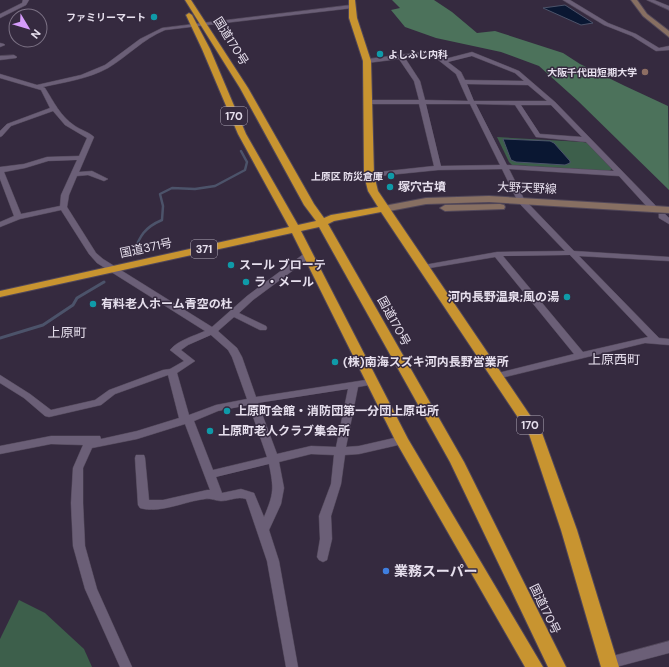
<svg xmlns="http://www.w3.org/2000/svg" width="669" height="667" viewBox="0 0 669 667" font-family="'DM Sans','Noto Sans JP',sans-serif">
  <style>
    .green { fill: #3d5f4b }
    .forest { fill: #4c725b }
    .water { fill: #0a1732; stroke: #4c536a }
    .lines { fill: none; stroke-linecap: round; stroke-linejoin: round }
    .stream-far1 { stroke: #4c536a; stroke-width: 2.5 }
    .stream { stroke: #4c536a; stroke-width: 3 }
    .street-casing { stroke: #514759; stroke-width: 1 }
    .secondary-casing { stroke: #514759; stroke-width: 2 }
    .highway-casing { stroke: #514759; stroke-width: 2 }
    .street { fill: #6b5f77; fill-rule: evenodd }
    .secondary { fill: #876f62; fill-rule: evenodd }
    .highway { fill: #c89430; fill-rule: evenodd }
    .culture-dot { fill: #0f9aa8; stroke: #352a3f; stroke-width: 1.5 }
    .education-dot { fill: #8d6e63; stroke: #352a3f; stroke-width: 1.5 }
    .shop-dot { fill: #3f7fe0; stroke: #352a3f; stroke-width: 1.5 }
    .labels { text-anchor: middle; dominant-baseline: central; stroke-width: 3; stroke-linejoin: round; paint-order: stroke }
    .far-poi-label { font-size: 10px; font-weight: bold; fill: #e6dfed; stroke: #352a3f; text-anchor: end }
    .shield { fill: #352a3f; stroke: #b1a9b9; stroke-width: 1 }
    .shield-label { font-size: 11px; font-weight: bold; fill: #e6dfed }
    .street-label { font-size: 12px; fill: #e6dfed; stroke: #352a3f }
    .poi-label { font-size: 12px; font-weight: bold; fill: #e6dfed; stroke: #352a3f; text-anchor: start }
    .neighbourhood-label { font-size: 13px; fill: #e6dfed; stroke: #352a3f }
    .near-poi-label { font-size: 14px; font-weight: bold; fill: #e6dfed; stroke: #352a3f; text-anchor: start }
  </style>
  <rect width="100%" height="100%" fill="#352a3f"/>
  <g class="green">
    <polygon points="497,137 583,142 588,143 612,169 609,171 512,165 509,162"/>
    <polygon points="19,600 45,613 84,649 92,667 0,667 0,639"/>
  </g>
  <polygon class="forest" points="392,0 434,0 452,12 477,33 495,31 563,53 580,64 625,86 668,106 669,190 578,101 539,66 501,52 436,38 405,27 391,10 400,8"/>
  <g class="water">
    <polygon points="565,5 593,23 581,25 543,8"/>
    <polygon points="503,139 550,141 554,143 570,161 570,163 565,165 516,162 511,160"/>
  </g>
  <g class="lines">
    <path class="stream-far1" d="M132 255C140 237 143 228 162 220L163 206 160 194 172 188 195 189 215 186 245 170 247 162 241 151"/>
    <polyline class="stream" points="0,338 43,325 73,305 77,298 104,282"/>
    <defs>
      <g id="street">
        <polygon points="23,0 29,0 26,5 0,18 0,14 22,3"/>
        <polygon points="563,0 570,0 608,23 636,34 659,48 669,46 669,50 656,51 632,36 604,25"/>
        <polygon points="647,0 654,0 669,6 669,10"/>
        <path d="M351 5 353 6V8L165 30C143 39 128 56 108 68 88 79 65 82 43 87L45 88C54 102 60 116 75 126 81 130 89 132 94 137L79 172 92 171 108 179 104 181 88 175 77 176 69 195 67 207 96 253 103 259 212 327 247 296 305 253H311L312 255 311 257 253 300 239 313 266 326 267 328 266 330H260L234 317 218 331 237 348 242 357 256 397 372 379 375 380 377 382 375 384 358 387 346 447 359 446 394 438 398 439 399 442 398 445 394 446 359 454 345 455 341 484 331 516 332 539 327 560 323 562 319 560 317 557 320 539 319 516 331 484 334 455 311 454 279 462 284 488 281 504 269 530 279 561 298 667H286L267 561 246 499C237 496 230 501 221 501 216 501 211 498 205 499 186 501 159 514 140 508L138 505 135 458 136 455H144L145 458 149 500H163L207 490H210L185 424 137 439 92 448 83 468V503L85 546 97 589 132 667H120L85 589 73 546 71 503 73 468 83 445 51 444 0 454V446L51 436H100L101 439 137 431 179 418 168 375 115 394 101 405 49 417 45 416 24 398 0 383V375L30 394 51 410 95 400 109 390 163 370 170 369 184 361 170 350C178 340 194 336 205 331L97 263 89 254 61 210 20 219 0 227V222L14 216 0 179V167L24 164 47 157 79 156 87 138 65 125 53 111 11 126 2 136 0 137V131L7 124 50 108 41 90 0 78V74L37 85 81 75 105 65 140 39 162 28ZM77 160 61 195 60 206 21 214 4 172 25 168 48 161ZM211 335 228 350 232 357 247 399 216 405 189 415 177 373 195 361 181 350 188 345ZM348 389 336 447 311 446 277 454 258 403ZM249 405 267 457 213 470 194 421 218 411ZM269 464C274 489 274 493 264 517L254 493 241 489 222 493 216 477Z"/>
        <polygon points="0,43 4,44 5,45 0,47"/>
        <path d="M433 51 445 59 472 52 519 71 555 102 656 206V210H650L619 176 509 169 524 199 574 251 669 257V261L579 256 659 338 669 339V345L645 343 497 379 494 378 492 376 494 374 574 354 495 257 424 269 420 267 424 265 497 252 565 251 518 202 502 169 438 170 369 177 365 175 369 173 434 166 419 104H368L365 102 368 100H419L414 81 399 59 367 63 364 61 367 59ZM432 55 456 74 468 101 425 100 420 81 405 58ZM472 56 515 73 524 81 465 80 461 72 448 62ZM467 84 528 85 547 101H474ZM426 104H470L500 165 441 166ZM476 104 515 105 536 137 586 142 614 171 507 165ZM521 105H551L582 137 540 134ZM570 255 648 337 583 352 503 256Z"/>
        <polygon points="14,55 17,57 16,58 0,60 0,56"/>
        <polygon points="659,214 665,214 669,218 669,224 659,218"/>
        <polygon points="669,641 669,653 616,667 604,667 603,663 604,659 609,657"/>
      </g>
      <g id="secondary">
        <polygon points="631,0 637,0 647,14 669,31 669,37 643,16"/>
        <polygon points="489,196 655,206 669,207 669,213 489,202 426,204 384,212 379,209 384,206 426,198"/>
        <polygon points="500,204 504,205 505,207 504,209 445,211 440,208 445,205"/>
      </g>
      <polygon id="highway" points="185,0 191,0 248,88 314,204 324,218 331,215 378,207 368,191 364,175 363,61 349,18 349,0 355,0 357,18 371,61 374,175 378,191 542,433 577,530 619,667 601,667 561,530 529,434 381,212 334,221 328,224 464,462 566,667 548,667 450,462 319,227 301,231 408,439 543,667 525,667 395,440 292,233 0,297 0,291 289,227 238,134 202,49 186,15 189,13 192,15 210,49 246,134 298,225 316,221 304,205 240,88"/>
    </defs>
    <use href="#street" class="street-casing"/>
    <use href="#secondary" class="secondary-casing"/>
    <use href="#highway" class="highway-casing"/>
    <use href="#street" class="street"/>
    <use href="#secondary" class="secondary"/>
    <use href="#highway" class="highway"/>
  </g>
  <g class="culture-dot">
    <circle cx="154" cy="17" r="4"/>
    <circle cx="380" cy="54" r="4"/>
    <circle cx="391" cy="176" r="4"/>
    <circle cx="390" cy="187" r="4"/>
    <circle cx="231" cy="265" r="4"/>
    <circle cx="246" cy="282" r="4"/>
    <circle cx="567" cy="297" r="4"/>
    <circle cx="93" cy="304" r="4"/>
    <circle cx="335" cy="362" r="4"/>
    <circle cx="227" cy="411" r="4"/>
    <circle cx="210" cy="431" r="4"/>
  </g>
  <circle class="education-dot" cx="645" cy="72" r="4"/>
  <circle class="shop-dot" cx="386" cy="571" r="4"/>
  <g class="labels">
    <g class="far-poi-label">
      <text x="146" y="17">ファミリーマート</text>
      <text x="388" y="54" text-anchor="start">よしふじ内科</text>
      <text x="637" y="72">大阪千代田短期大学</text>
      <text x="383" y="176">上原区 防災倉庫</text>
    </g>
    <g class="shield">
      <rect x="221" y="107" width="26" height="18" rx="3"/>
      <rect x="191" y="240" width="26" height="18" rx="3"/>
      <rect x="517" y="416" width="26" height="18" rx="3"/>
    </g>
    <g class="shield-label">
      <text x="234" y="116">170</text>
      <text x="204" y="249">371</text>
      <text x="530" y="425">170</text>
    </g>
    <g class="street-label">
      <text transform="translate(231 41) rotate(58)">国道170号</text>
      <text transform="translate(527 188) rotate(2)">大野天野線</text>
      <text transform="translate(146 248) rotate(-12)">国道371号</text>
      <text transform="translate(394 321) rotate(61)">国道170号</text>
      <text transform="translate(545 609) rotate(64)">国道170号</text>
    </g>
    <g class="poi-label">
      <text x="398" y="187">塚穴古墳</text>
      <text x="239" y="265">スール ブローテ</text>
      <text x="254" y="282">ラ・メール</text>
      <text x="559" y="297" text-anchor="end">河内長野温泉;風の湯</text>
      <text x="101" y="304">有料老人ホーム青空の杜</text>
      <text x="343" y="362">(株)南海スズキ河内長野営業所</text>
      <text x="235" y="411">上原町会館・消防団第一分団上原屯所</text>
      <text x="218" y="431">上原町老人クラブ集会所</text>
    </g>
    <g class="neighbourhood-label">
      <text x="67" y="332">上原町</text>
      <text x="614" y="359">上原西町</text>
    </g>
    <g class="near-poi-label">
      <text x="394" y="571">業務スーパー</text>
    </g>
  </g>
  <g transform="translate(28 28) rotate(128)"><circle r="19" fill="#352a3f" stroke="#7c7285"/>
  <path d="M0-3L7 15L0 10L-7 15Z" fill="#d59cfb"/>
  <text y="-6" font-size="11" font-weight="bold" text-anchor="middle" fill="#e6dfed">N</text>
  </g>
</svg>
